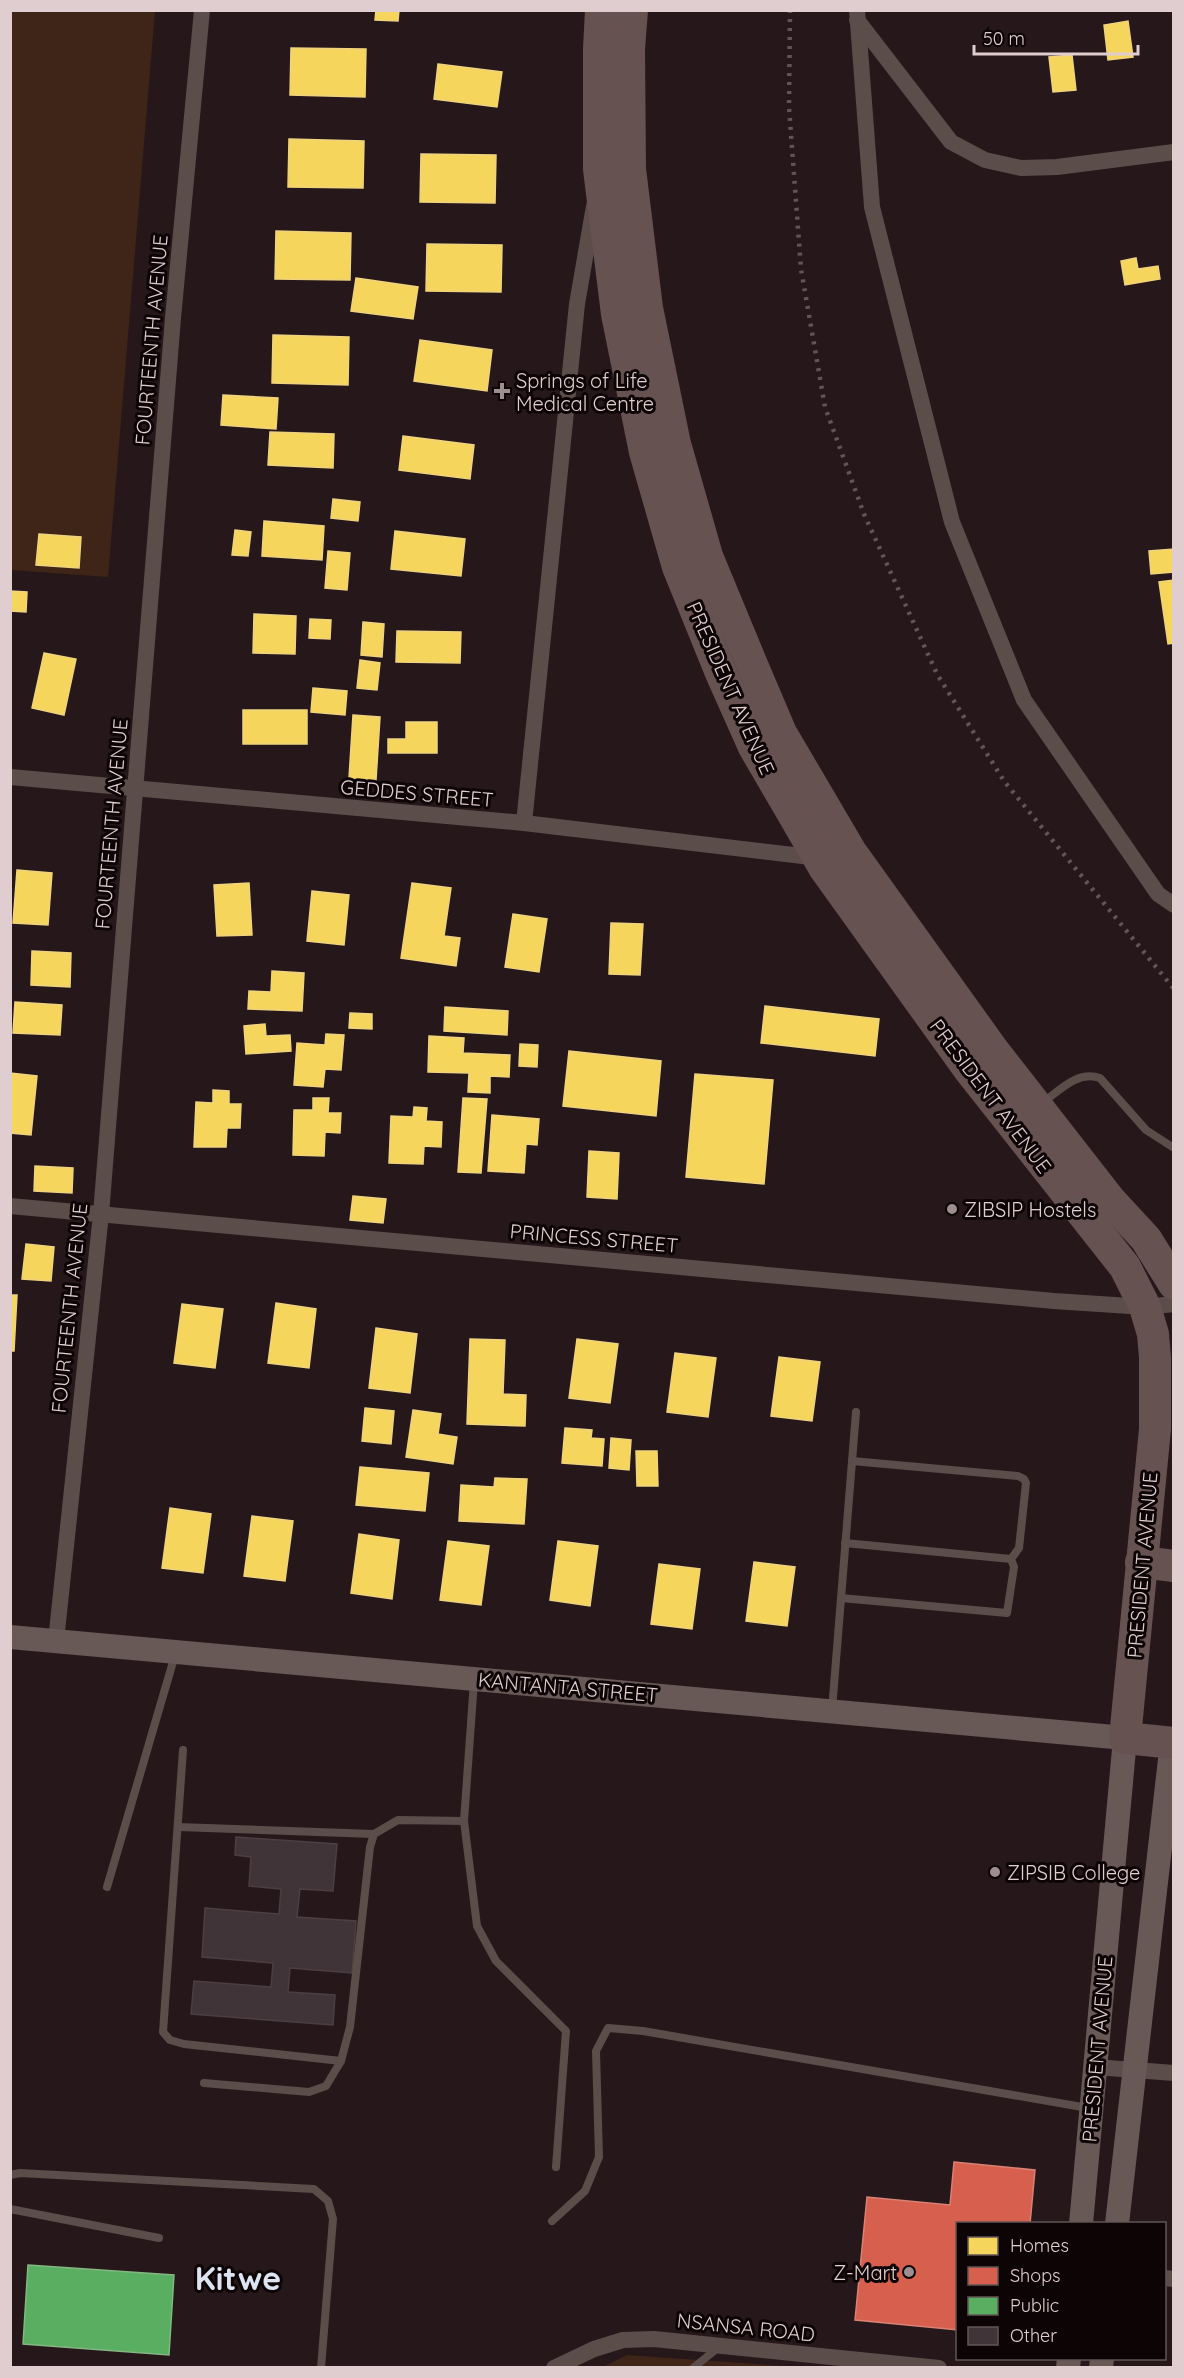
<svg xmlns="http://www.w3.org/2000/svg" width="1184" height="2378" viewBox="0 0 1184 2378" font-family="Quicksand,sans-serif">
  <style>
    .green { fill: #3e2517 }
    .homes { fill: #f6d55c; stroke: #efd37e; stroke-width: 1.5 }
    .shops { fill: #d6604d; stroke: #d98174; stroke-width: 1.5 }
    .public { fill: #5aae61; stroke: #82b782; stroke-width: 1.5 }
    .building { fill: #413438; stroke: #4c3f43; stroke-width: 1.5 }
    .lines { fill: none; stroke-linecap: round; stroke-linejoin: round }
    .lane { stroke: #5b4d4a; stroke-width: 8 }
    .street { stroke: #5b4d4a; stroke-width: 16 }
    .secondary { stroke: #685856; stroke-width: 24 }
    .highway { stroke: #665250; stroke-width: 32 }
    .rail { stroke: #625556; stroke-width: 4.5; stroke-dasharray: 3 6; stroke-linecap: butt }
    .poi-dot { fill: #9f8e90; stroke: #0d0405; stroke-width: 2 }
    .labels { text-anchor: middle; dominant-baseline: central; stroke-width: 6; stroke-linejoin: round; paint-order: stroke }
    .street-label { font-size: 20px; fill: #e0cdcf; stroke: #0d0405 }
    .poi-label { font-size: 20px; fill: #e0cdcf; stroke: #0d0405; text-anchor: start }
    .town-label { font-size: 32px; font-weight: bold; fill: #dde4f1; stroke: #0d0405 }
  </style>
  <rect width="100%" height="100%" fill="#26181a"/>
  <g class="green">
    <polygon points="10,11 155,11 108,577 11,570"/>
    <polygon points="627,2355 799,2367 601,2368"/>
  </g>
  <g class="homes">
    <polygon points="376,10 399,10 398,21 375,20"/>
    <polygon points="1128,21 1133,57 1108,60 1104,25"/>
    <polygon points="291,48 366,49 365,97 290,95"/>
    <polygon points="1072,55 1076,90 1053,92 1049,57"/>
    <polygon points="438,64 502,72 497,107 434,99"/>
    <polygon points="289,139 364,141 363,188 288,187"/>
    <polygon points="421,154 496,155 495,203 420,202"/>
    <polygon points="276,231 351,233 350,280 275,279"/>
    <polygon points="427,244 502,245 501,292 426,291"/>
    <polygon points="1136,258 1138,269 1158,266 1160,279 1125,285 1121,261"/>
    <polygon points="356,278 418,287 413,319 351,311"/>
    <polygon points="273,335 349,337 348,385 272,383"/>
    <polygon points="420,340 492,350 487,391 414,381"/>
    <polygon points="223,395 278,398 276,429 221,425"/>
    <polygon points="270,432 334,434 333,468 268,465"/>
    <polygon points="403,436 474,445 470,479 399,470"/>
    <polygon points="333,499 360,502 358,521 331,518"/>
    <polygon points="264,521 324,526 322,560 262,556"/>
    <polygon points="235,530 251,532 248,556 232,555"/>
    <polygon points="395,531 465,539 461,576 391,569"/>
    <polygon points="39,534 81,537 79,568 36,565"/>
    <polygon points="1174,549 1174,572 1151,574 1149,551"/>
    <polygon points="328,551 350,553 347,590 325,588"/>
    <polygon points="1174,580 1174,643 1168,644 1159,582"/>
    <polygon points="10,591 27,592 26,612 10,611"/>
    <polygon points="254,614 296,616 295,654 253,653"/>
    <polygon points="310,619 331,620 330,639 309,638"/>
    <polygon points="363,622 384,624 382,657 361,655"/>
    <polygon points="397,631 461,632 460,663 396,662"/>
    <polygon points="44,653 76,659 64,715 32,708"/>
    <polygon points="360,660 380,663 377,690 357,688"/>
    <polygon points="313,688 347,691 345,715 311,712"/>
    <rect x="243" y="710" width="64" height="34"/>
    <polygon points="353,715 380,717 376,780 349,778"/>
    <polygon points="406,722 437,722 437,753 388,753 388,739 406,739"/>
    <polygon points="17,870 52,873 48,925 13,923"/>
    <polygon points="249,883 252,935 217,936 214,885"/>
    <polygon points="412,883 451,888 444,936 460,938 456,966 401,958"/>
    <polygon points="312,891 349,895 344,945 307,941"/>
    <polygon points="513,914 547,919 539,972 505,967"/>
    <polygon points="611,923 643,924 640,975 609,974"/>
    <polygon points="32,951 71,953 70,987 31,985"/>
    <polygon points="272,971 304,973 302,1011 248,1009 249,991 271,992"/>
    <polygon points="15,1002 62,1005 60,1035 13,1033"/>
    <polygon points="765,1006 879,1019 875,1056 761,1043"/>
    <polygon points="445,1007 508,1011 507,1035 444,1031"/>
    <polygon points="350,1013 372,1014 372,1029 349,1028"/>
    <polygon points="265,1024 266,1036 290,1035 291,1051 246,1054 244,1026"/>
    <polygon points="326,1034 344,1035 341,1070 325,1069 323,1087 294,1085 297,1043 325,1045"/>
    <polygon points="429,1036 464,1038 463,1053 510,1055 509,1077 490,1076 490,1093 468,1092 469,1073 428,1072"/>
    <polygon points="520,1044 538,1045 537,1067 519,1066"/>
    <polygon points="569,1051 661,1061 656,1116 563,1106"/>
    <polygon points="10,1073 37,1076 31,1135 10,1133"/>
    <polygon points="695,1074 773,1080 764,1184 686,1177"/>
    <polygon points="213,1090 229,1091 229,1104 241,1104 240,1128 227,1128 226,1147 194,1147 196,1102 213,1103"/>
    <polygon points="313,1098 329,1098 328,1113 341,1113 340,1133 325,1132 324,1156 293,1155 294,1110 313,1110"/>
    <polygon points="463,1098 487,1099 481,1173 458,1172"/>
    <polygon points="414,1107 427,1108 426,1121 442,1122 441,1147 424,1146 423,1164 389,1163 391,1116 413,1117"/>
    <polygon points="492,1115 539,1119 537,1145 526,1144 524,1173 488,1171"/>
    <polygon points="589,1151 619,1153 617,1199 587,1197"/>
    <polygon points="35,1166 73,1168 72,1193 34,1191"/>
    <polygon points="353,1196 386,1199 383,1223 350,1220"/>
    <polygon points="26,1244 54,1247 51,1281 22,1279"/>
    <polygon points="10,1295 17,1295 14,1351 10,1351"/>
    <polygon points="276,1303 316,1309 309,1368 268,1363"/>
    <polygon points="182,1304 223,1309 215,1368 174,1363"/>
    <polygon points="376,1328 417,1334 410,1393 369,1388"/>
    <polygon points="470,1339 505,1340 503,1394 526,1395 525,1426 467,1424"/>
    <polygon points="577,1339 618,1344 610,1403 569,1398"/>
    <polygon points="675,1353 716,1358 708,1417 667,1412"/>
    <polygon points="779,1357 820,1362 812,1421 771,1416"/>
    <polygon points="365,1408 394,1411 391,1444 362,1441"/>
    <polygon points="413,1410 441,1414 438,1434 457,1437 453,1464 406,1457"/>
    <polygon points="565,1428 592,1430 591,1438 604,1439 602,1466 562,1463"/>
    <polygon points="611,1438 631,1440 629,1470 609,1468"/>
    <polygon points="636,1451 657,1451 658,1486 637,1486"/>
    <polygon points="360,1467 429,1473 425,1511 356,1505"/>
    <polygon points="495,1478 527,1479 524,1524 459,1521 461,1485 494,1487"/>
    <polygon points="170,1508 211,1514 203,1573 162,1568"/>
    <polygon points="252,1516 293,1521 285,1581 244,1576"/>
    <polygon points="359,1534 399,1540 392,1599 351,1593"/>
    <polygon points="448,1541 489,1546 481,1605 440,1600"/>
    <polygon points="558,1541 598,1546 590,1606 550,1600"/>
    <polygon points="754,1562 795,1567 787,1626 746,1621"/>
    <polygon points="659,1564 700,1569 692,1629 651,1624"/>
  </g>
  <polygon class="shops" points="954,2162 1035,2170 1030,2224 958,2224 958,2330 855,2320 867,2197 950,2205"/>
  <polygon class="public" points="28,2265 174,2275 169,2355 23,2344"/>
  <polygon class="building" points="236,1837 337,1844 333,1891 300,1889 297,1917 356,1921 352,1973 290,1968 288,1992 335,1995 333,2025 191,2014 194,1981 271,1987 273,1963 202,1957 205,1908 279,1914 281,1889 249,1886 251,1857 235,1855"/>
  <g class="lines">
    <g class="lane">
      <path d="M1041 1104C1059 1091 1077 1070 1100 1078L1146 1130 1174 1148"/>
      <polyline points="845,1543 1011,1559"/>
      <polyline points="841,1598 1007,1613 1014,1567 1011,1559 1019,1548 1026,1483 1024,1479 1018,1476 852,1461"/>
      <polyline points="474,1681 464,1821 477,1926 496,1961 566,2031 556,2167"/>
      <polyline points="832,1710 856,1412"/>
      <polyline points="183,1750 163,2032 170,2040 184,2044 341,2061"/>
      <polyline points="178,1827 374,1834"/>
      <polyline points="107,1887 175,1655"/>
      <polyline points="204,2083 309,2092 326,2086 341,2061 350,2027 370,1847 374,1834 398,1820 464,1821"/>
      <polyline points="10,2175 20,2173 314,2189 328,2201 333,2219 321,2368"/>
      <polyline points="10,2209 159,2238"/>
      <polyline points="552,2221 585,2191 599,2157 596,2051 608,2028 643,2031 1088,2108"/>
      <polyline points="693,2368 719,2347"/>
    </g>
    <g class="street">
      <polyline points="857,10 872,207 952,522 1024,700 1158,894 1174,905"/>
      <polyline points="857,20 951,142 985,160 1021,168 1057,167 1174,152"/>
      <polyline points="10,777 524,823 819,858"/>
      <polyline points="524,823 577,304 594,206"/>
      <polyline points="10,1206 1054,1301 1145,1307 1174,1304"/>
      <polyline points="56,1641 101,1214 173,318 202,10"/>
      <polyline points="1095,2067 1174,2073"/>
      <polyline points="1164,2278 1174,2279"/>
      <polyline points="554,2368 594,2349 623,2340 654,2339 939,2368"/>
    </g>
    <g class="secondary">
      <polyline points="10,1637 1125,1738 1081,2224"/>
      <polyline points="1117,2224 1172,1742"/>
      <polyline points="1068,2368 1069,2358"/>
      <polyline points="1101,2368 1102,2358"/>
    </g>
    <g class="highway">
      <polyline points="601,10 599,49 599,169 617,314 645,452 678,567 721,673 754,747 825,869 968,1068 1125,1267 1145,1307 1153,1334 1155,1358 1155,1429 1125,1738 1174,1743"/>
      <polyline points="632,10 629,49 630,169 647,308 675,444 707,556 750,660 781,733 851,852 993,1050 1110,1200 1146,1239 1174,1284"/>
      <polyline points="1141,1562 1174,1566"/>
    </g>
    <polyline class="rail" points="790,10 789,107 801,269 825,407 864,514 937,674 1004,781 1174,989"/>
  </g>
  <g class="poi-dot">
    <path d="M499 382h6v6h6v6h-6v6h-6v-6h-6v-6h6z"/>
    <circle cx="952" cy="1209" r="6"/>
    <circle cx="995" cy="1872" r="6"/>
    <circle cx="909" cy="2272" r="6"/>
  </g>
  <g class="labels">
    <g class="street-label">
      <text transform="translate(151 340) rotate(-85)">FOURTEENTH AVENUE</text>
      <text transform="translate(731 688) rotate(66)">PRESIDENT AVENUE</text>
      <text transform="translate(417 793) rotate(5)">GEDDES STREET</text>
      <text transform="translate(111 824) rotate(-85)">FOURTEENTH AVENUE</text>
      <text transform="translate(991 1096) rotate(53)">PRESIDENT AVENUE</text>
      <text transform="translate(594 1238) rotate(5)">PRINCESS STREET</text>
      <text transform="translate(69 1308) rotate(-84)">FOURTEENTH AVENUE</text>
      <text transform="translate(1142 1565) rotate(-85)">PRESIDENT AVENUE</text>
      <text transform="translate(568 1687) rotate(5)">KANTANTA STREET</text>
      <text transform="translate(1097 2049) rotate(-85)">PRESIDENT AVENUE</text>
      <text transform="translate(746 2327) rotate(6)">NSANSA ROAD</text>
    </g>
    <g class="poi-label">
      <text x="516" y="380">Springs of Life<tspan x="516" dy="23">Medical Centre</tspan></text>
      <text x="964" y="1209">ZIBSIP Hostels</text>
      <text x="1007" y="1872">ZIPSIB College</text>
      <text x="897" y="2272" text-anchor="end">Z-Mart</text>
    </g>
    <g class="town-label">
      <text x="238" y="2278">Kitwe</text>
    </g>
  </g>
  <rect width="1184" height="2378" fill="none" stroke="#e0cdcf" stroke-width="24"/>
  <rect x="956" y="2222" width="210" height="138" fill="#0d0405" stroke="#615456" stroke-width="1.5"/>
  <rect x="968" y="2237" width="30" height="18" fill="#f6d55c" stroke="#615456" stroke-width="1.5"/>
  <text x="1010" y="2252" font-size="18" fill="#e0cdcf">Homes</text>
  <rect x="968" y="2267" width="30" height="18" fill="#d6604d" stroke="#615456" stroke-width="1.5"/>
  <text x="1010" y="2282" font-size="18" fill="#e0cdcf">Shops</text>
  <rect x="968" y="2297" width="30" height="18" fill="#5aae61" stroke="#615456" stroke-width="1.5"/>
  <text x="1010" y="2312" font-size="18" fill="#e0cdcf">Public</text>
  <rect x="968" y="2327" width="30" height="18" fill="#413438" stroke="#615456" stroke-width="1.5"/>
  <text x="1010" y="2342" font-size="18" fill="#e0cdcf">Other</text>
  <path d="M974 45v9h164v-9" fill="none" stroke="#e0cdcf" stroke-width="3"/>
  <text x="983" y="45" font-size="18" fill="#e0cdcf" stroke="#0d0405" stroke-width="4.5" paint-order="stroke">50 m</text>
</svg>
